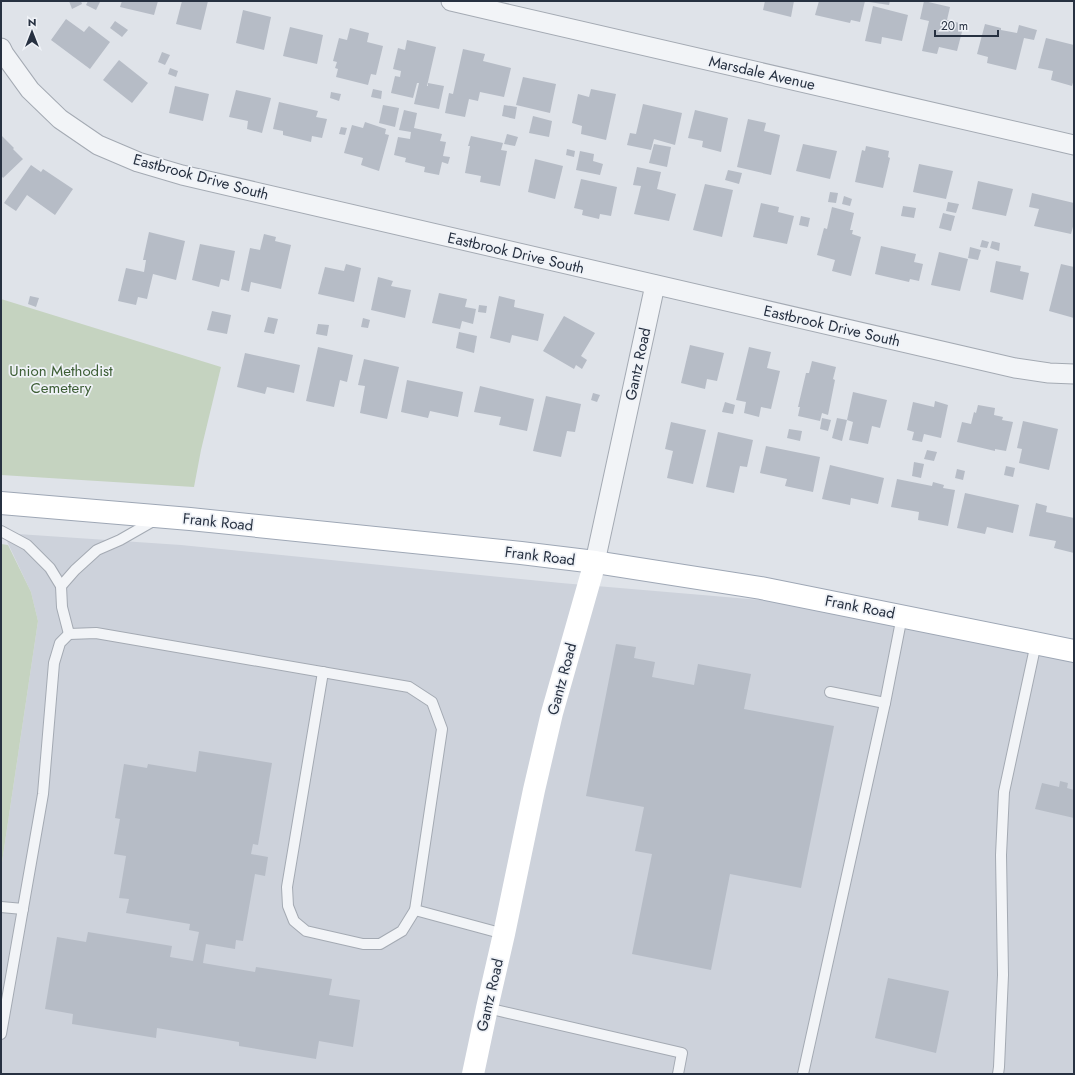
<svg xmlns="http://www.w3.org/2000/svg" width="1075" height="1075" viewBox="0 0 1075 1075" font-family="Jost,sans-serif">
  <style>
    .built { fill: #cdd2db }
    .green { fill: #c5d3c0 }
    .building { fill: #b6bcc6 }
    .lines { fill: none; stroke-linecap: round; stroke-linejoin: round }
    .service-casing { stroke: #a4aab3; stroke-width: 12 }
    .minor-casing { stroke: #a4aab3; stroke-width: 21 }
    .primary-casing { stroke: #9ea7b5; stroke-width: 24 }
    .service { stroke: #f2f4f7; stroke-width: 10 }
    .minor { stroke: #f2f4f7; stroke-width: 19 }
    .secondary { stroke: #fff; stroke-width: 22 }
    .primary { stroke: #fff; stroke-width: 22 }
    .labels { text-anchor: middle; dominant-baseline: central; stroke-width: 3.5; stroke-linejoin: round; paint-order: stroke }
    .street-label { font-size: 15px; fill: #273141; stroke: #eff2f7 }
    .park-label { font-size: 15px; fill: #3c5d34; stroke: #eff2f7 }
  </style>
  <rect width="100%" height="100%" fill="#dfe3e9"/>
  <polygon class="built" points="3,533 181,545 561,583 879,610 1074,653 1074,1074 1,1074 1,869 38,621 31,592"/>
  <g class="green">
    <polygon points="1,299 221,367 201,450 194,487 1,475"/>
    <polygon points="1,544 8,545 31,592 38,621 1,869"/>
  </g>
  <g class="building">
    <polygon points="69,1 81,1 82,4 72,9"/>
    <polygon points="88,1 98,1 100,2 96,10 86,5"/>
    <polygon points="122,1 158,1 154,15 120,7"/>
    <polygon points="182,1 208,1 201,30 176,24"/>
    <polygon points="765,1 794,1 791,17 763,10"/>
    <polygon points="819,1 865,1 860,22 851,20 850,23 815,15"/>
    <polygon points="869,1 890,1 889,5 869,2"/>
    <polygon points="924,1 950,7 947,20 964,24 957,51 939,47 937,54 922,51 929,21 920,19"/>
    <polygon points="873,6 908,15 902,41 882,37 881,44 865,41"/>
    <polygon points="243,10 271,17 264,50 236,43"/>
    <polygon points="66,19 84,32 89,26 110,42 90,69 51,40"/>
    <polygon points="115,21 128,30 122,37 110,28"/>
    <polygon points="985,24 1001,28 1001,30 1017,33 1019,25 1037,30 1034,40 1024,38 1016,70 987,63 988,57 977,54"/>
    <polygon points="290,27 323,35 317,64 283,56"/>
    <polygon points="350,28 369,33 367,42 383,46 376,75 371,74 368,85 336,77 338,69 335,68 337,62 333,61 339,38 347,40"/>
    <polygon points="1046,38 1074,45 1074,79 1072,86 1051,80 1053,71 1038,68"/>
    <polygon points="407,40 436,47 427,86 428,86 428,83 444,86 439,109 414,104 419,83 417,83 413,98 391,93 395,76 400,77 401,71 393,69 398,48 405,50"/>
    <polygon points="463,49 485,54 483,61 511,68 504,97 480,92 478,101 469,99 465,117 445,113 449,93 453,94"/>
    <polygon points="162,52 170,55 165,65 158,62"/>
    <polygon points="119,60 148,83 132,103 103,80"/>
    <polygon points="170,68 178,71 176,77 168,74"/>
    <polygon points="523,77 556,84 550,113 516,105"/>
    <polygon points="175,86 209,94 203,121 169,113"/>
    <polygon points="373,89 382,91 381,99 371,97"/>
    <polygon points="591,89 616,94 606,140 581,134 582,126 572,123 578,94 589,97"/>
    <polygon points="236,90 271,98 262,133 247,129 248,121 229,117"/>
    <polygon points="331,92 341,94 339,101 330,98"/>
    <polygon points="279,102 318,111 316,117 327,119 322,138 312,136 311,142 283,135 283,131 273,129"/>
    <polygon points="643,104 682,113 675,145 654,139 651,150 627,145 630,133 636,134"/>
    <polygon points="383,105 399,108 395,127 379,123"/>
    <polygon points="504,105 517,107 515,119 502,116"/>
    <polygon points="404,110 417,113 414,128 442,134 440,141 446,142 443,156 450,157 448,164 442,162 439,175 424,172 425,167 405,162 406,158 394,155 398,137 410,139 411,132 399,130"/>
    <polygon points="695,110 728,118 721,152 702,147 703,141 688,138"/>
    <polygon points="533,116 552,121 549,137 529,133"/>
    <polygon points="748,119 766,123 764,131 780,135 771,175 737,167"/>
    <polygon points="365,122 386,129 385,134 389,135 379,171 361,165 363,158 344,153 352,125 363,128"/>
    <polygon points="341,127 347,128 345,135 339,134"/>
    <polygon points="507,134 518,137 515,146 504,144"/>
    <polygon points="1,135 14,148 13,149 23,159 3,178 1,175"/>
    <polygon points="471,136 503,143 501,150 507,151 500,186 480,182 481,176 465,173 470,146 468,146"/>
    <polygon points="654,144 671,147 667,167 649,163"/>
    <polygon points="803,144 837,151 830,179 796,171"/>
    <polygon points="866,146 889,151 888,157 890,158 883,188 855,182 862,150 865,151"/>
    <polygon points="567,149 575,151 574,157 566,155"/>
    <polygon points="580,151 594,154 593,161 603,164 600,175 576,170"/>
    <polygon points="535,159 563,166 555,199 528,192"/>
    <polygon points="919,164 953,171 946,199 913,192"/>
    <polygon points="31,165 41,172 43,169 73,189 55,215 27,195 16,211 4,203"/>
    <polygon points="637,167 661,172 657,189 676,194 669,221 634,214 641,186 633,185"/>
    <polygon points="728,170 742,173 739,184 725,180"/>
    <polygon points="581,179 617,187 611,216 600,214 599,219 582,215 583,210 574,208"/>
    <polygon points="978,181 1013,189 1006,216 972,209"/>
    <polygon points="705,184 733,190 722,237 693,230"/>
    <polygon points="830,192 838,193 836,203 828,202"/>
    <polygon points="1032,193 1074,203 1074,223 1071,234 1034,226 1039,209 1029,207"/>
    <polygon points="844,196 852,199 850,206 842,204"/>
    <polygon points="948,202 959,204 956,213 946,211"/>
    <polygon points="761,203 779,207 778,212 794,216 787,244 753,237"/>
    <polygon points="903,206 916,208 914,218 901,216"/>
    <polygon points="832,207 854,213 850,230 853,230 852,234 861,237 851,276 832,271 835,260 817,255 824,228 827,229"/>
    <polygon points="943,213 955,216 951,231 939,228"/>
    <polygon points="801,216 810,218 808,227 799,225"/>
    <polygon points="149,232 185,241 176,280 153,274 147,299 138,297 136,305 118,301 126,268 144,272 146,260 143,260"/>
    <polygon points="264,234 276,237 275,241 291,245 281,289 251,282 249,292 241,290 250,248 260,250"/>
    <polygon points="982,240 989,242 987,248 980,247"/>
    <polygon points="992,241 1000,243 999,251 990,248"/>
    <polygon points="200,244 235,251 229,281 221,279 219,287 192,280"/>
    <polygon points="881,246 916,254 914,262 923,264 919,281 910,279 909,282 875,274"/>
    <polygon points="970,247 981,250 978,260 968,258"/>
    <polygon points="939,252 968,259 960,291 931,285"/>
    <polygon points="996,261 1021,266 1020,271 1029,273 1023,300 990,292"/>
    <polygon points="346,264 361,268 354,302 318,294 325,267 344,271"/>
    <polygon points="1061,264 1074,267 1074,318 1049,311"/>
    <polygon points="378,277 393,281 391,286 411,290 405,318 371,310"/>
    <polygon points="439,293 467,299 465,307 476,309 473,324 462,321 460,329 432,323"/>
    <polygon points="30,296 39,298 36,307 28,304"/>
    <polygon points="499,296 515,300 514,307 544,314 538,341 512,335 510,343 490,338"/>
    <polygon points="479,305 487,306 486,313 478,312"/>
    <polygon points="212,311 231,315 227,334 207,330"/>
    <polygon points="564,316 595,333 581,356 587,360 582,369 576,365 574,369 543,351"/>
    <polygon points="268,317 278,319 274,334 264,332"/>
    <polygon points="363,318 370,320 368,328 361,327"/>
    <polygon points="318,324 329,325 327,336 316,334"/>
    <polygon points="459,332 477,336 474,353 456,348"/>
    <polygon points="690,345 724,353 717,381 707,379 705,389 681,383"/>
    <polygon points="318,347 353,355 347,382 340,380 334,407 306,401"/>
    <polygon points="749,347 771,352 767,368 780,371 771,409 761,407 759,417 744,413 746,402 736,400"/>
    <polygon points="245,353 300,365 294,393 267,387 265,394 237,387"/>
    <polygon points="364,359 399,367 387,419 360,413 365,386 358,385"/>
    <polygon points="812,361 836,367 833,379 835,380 828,415 822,413 820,421 798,416 800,407 798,407 806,373 809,373"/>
    <polygon points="407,380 463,392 458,417 430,411 428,418 401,412"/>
    <polygon points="480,386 534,399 527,431 499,425 501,417 474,412"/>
    <polygon points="853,392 887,400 880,428 872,426 868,444 849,440 853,422 847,420"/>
    <polygon points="593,393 600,395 597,402 591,400"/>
    <polygon points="546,396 581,404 575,432 567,431 561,457 533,451"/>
    <polygon points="935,401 948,405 941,438 924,434 922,442 912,440 914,432 907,430 913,402 934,407"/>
    <polygon points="725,402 735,405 733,414 722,412"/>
    <polygon points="978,405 995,408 994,415 1003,417 1002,420 1013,422 1006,451 995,449 995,451 957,442 962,422 971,424 974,412 976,413"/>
    <polygon points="822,418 831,420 828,431 820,429"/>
    <polygon points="837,418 847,420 842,441 832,438"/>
    <polygon points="1023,421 1058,429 1049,470 1019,463 1022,449 1017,448"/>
    <polygon points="671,422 706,430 693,484 667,478 673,451 665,449"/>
    <polygon points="789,429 802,431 800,441 787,438"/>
    <polygon points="718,432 753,440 747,467 740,466 734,493 706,487"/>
    <polygon points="766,446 820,457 813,492 785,486 787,479 760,473"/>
    <polygon points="927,450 937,452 934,461 924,459"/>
    <polygon points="914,462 924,464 921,478 912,476"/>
    <polygon points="830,465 884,478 878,504 851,498 850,505 822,499"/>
    <polygon points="1006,466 1015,468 1013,477 1004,475"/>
    <polygon points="957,469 965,471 963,480 955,478"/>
    <polygon points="897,479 932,486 933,482 944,485 943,488 955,490 948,526 918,520 919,512 891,507"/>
    <polygon points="965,493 1019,505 1013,533 987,527 985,534 957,528"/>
    <polygon points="1036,503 1047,506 1046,512 1074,518 1074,553 1054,548 1056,541 1029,536"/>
    <polygon points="616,644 636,647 634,658 655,662 652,677 694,685 698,664 751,674 744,709 834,726 801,888 730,874 711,970 632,954 652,854 635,851 644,807 586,796"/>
    <polygon points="199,751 272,763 258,845 253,844 251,854 268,857 265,876 255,874 243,941 236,940 235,949 206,944 203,963 255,972 256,967 332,979 329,995 360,1000 353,1047 319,1041 316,1059 239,1046 239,1042 157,1028 156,1038 72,1024 73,1014 45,1009 57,937 86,942 88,932 172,946 170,957 193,961 199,932 189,930 190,924 126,913 129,899 119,898 126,856 114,854 120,819 115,818 124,764 147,768 148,764 196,772"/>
    <polygon points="1060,781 1068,783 1067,788 1074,790 1074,818 1035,809 1042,783 1059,787"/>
    <polygon points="888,978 949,991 936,1053 875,1038"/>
  </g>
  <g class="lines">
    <defs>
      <g id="service">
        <polyline points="1,531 27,545 50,568 61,586 62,607 69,634"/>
        <polyline points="61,586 75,570 97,550 120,540 155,520"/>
        <polyline points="323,672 287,887 288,906 294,921 306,931 363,944 380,944 402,931 415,910"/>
        <polyline points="830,692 885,703"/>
        <polyline points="1,907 23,909"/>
        <polyline points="487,1008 682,1053 678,1074"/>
        <polyline points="1,1034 43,794 54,663 60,643 69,634 96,633 409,687 432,702 442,729 415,910 504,934"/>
        <polyline points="803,1074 885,703 902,616"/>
        <polyline points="998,1074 999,1067 1003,975 1001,855 1004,792 1036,643"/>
      </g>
      <g id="minor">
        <polyline points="451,1 1074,145"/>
        <polyline points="1,48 4,54 30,90 60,119 98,145 138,162 182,175 1015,368 1049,373 1074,374"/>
        <polyline points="595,562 655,285"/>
      </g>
      <polyline id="primary" points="1,503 190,519 521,553 595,562 761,588 1074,651"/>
    </defs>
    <use href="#service" class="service-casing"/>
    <use href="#minor" class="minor-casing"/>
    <use href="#primary" class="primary-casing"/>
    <use href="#service" class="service"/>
    <use href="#minor" class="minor"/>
    <polyline class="secondary" points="473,1074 487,1008 504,934 534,790 552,713 595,562"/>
    <use href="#primary" class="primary"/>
  </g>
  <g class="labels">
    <g class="street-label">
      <text transform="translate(762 73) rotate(13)">Marsdale Avenue</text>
      <text transform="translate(201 177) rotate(15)">Eastbrook Drive South</text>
      <text transform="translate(516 253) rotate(13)">Eastbrook Drive South</text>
      <text transform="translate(832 326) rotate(13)">Eastbrook Drive South</text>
      <text transform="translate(638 364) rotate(-78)">Gantz Road</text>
      <text transform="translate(218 522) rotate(6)">Frank Road</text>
      <text transform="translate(540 556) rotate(7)">Frank Road</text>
      <text transform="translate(860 607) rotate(11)">Frank Road</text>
      <text transform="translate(562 679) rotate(-75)">Gantz Road</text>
      <text transform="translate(490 995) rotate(-77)">Gantz Road</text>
    </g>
    <g class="park-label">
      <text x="61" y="371">Union Methodist<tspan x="61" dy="17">Cemetery</tspan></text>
    </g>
  </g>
  <rect width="1075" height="1075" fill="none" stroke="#273141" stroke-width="4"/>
  <g transform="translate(32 32)" stroke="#eff2f7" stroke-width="3" paint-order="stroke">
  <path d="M0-3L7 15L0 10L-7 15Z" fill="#273141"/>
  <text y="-6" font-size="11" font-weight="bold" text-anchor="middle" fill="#273141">N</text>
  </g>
  <path d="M935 30v6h63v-6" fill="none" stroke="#273141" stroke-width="2"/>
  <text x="941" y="30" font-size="12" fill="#273141" stroke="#eff2f7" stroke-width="3" paint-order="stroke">20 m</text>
</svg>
